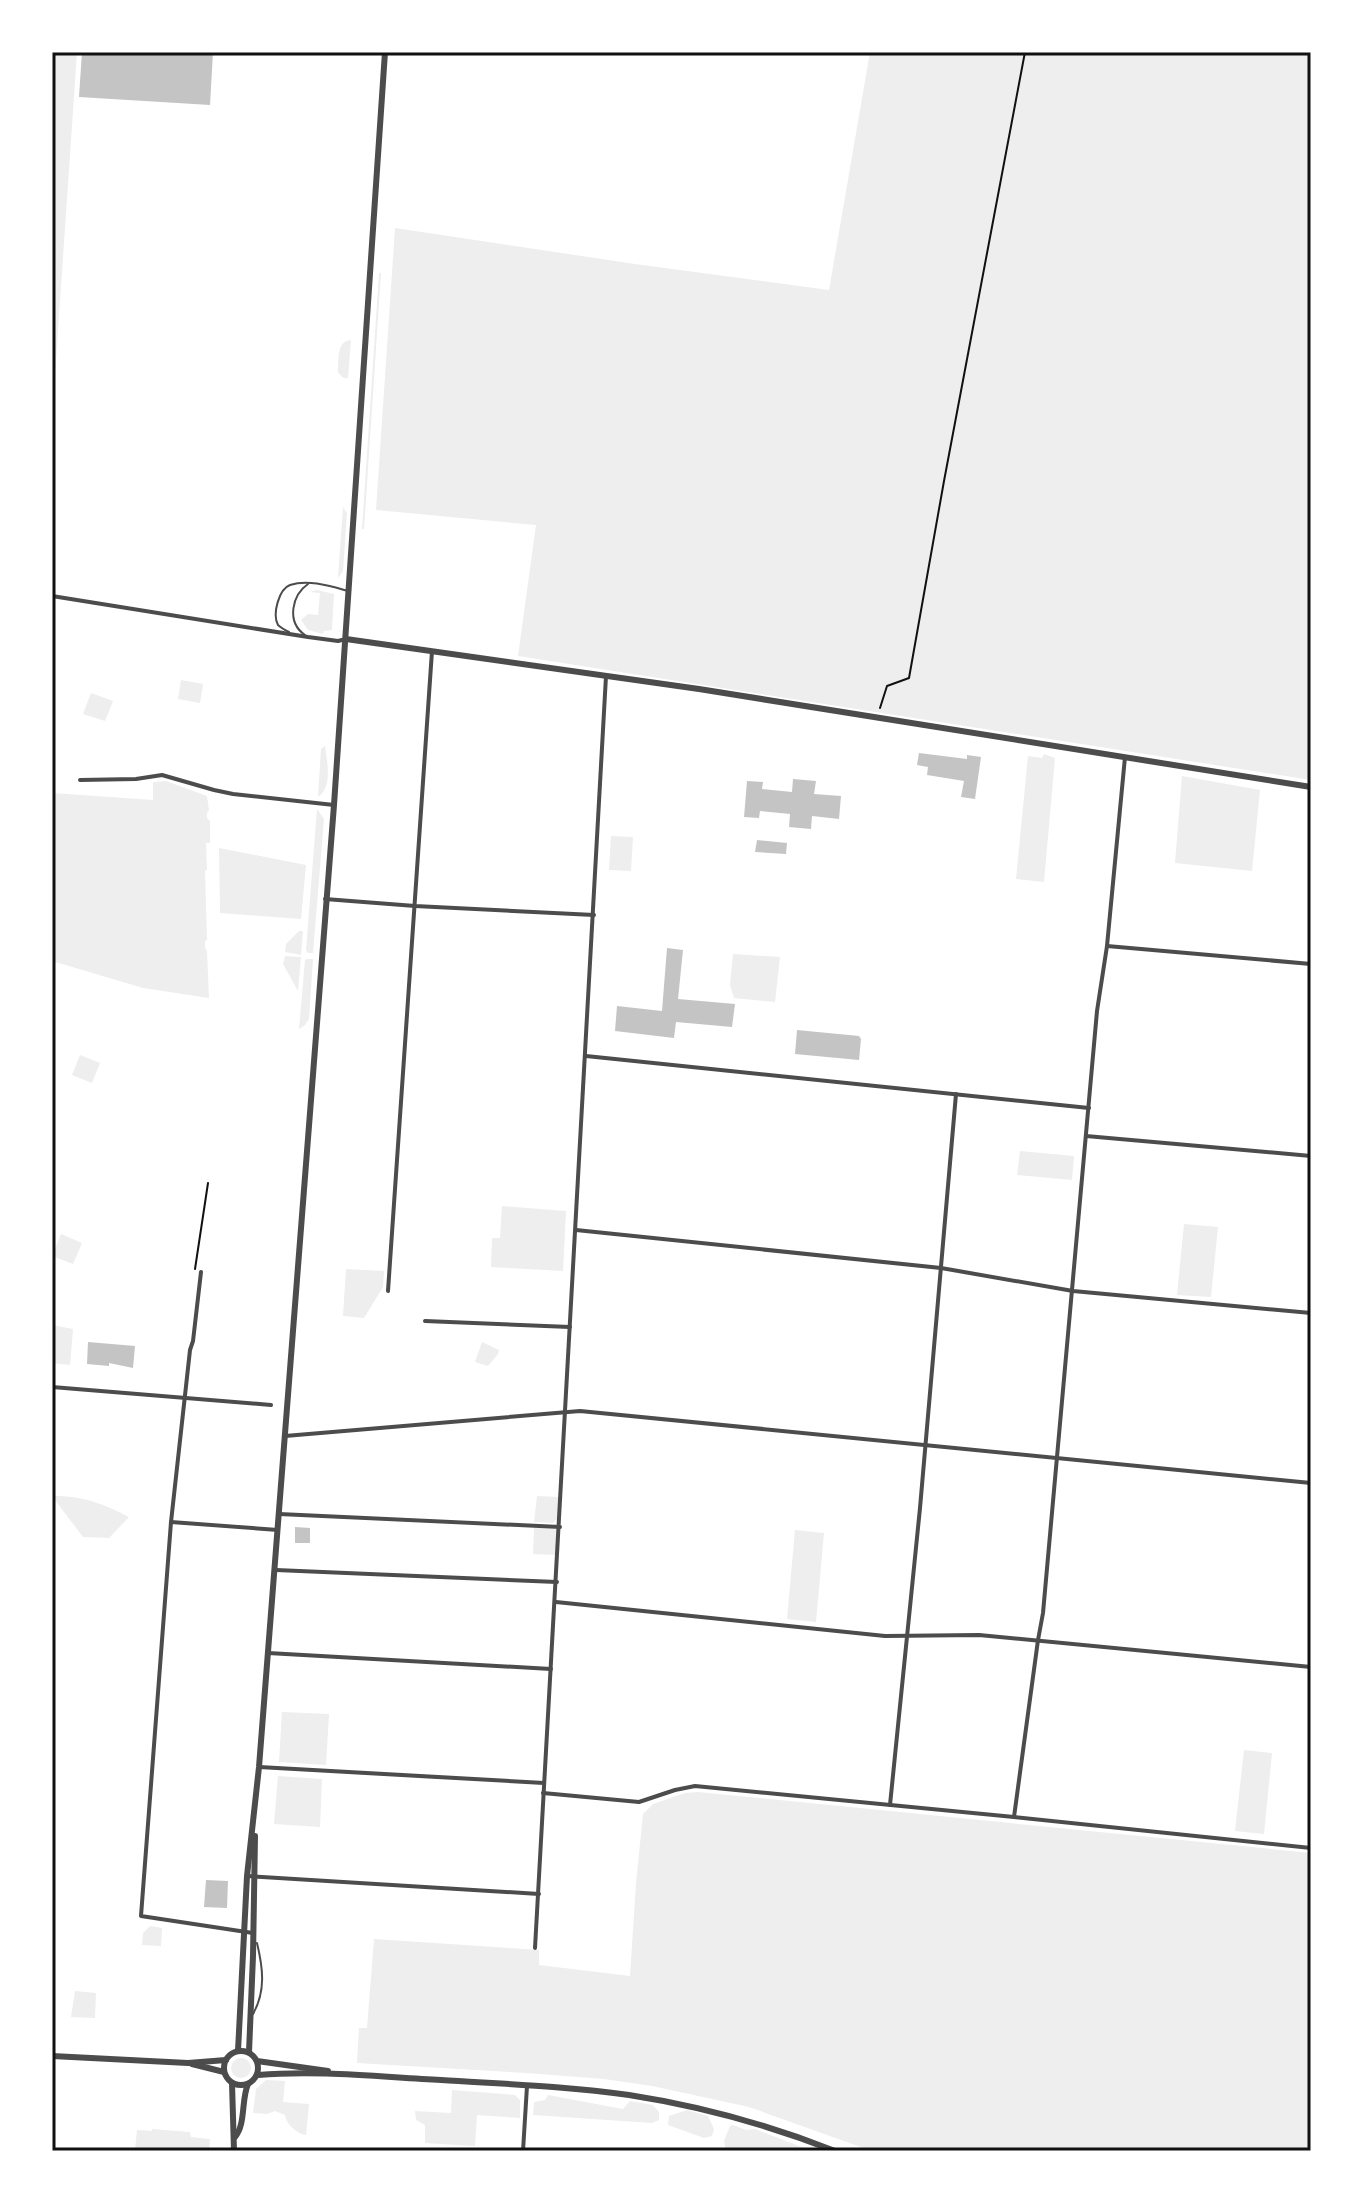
<svg xmlns="http://www.w3.org/2000/svg" width="1363" height="2203" viewBox="0 0 1363 2203" font-family="'DejaVu Sans',sans-serif">
  <style>
    .green { fill: #eee }
    .building { fill: #c4c4c4 }
    .lines { fill: none; stroke-linecap: round; stroke-linejoin: round }
    .path { stroke: #111; stroke-width: 2 }
    .service { stroke: #4c4c4c; stroke-width: 2 }
    .minor { stroke: #4c4c4c; stroke-width: 4 }
    .tertiary { stroke: #4c4c4c; stroke-width: 6 }
    .neatline { fill: none; stroke: #111; stroke-width: 3 }
  </style>
  <rect width="100%" height="100%" fill="#fff"/>
  <g class="green">
    <polygon points="52,52 77,52 52,419"/>
    <polygon points="870,52 1311,52 1311,780 518,656 536,525 376,510 395,228 635,264 829,290"/>
    <polygon points="379,273 381,273 364,529 362,529"/>
    <path d="M351 340 348 378C343 379 341 376 338 372 339 360 336 341 351 340Z"/>
    <polygon points="343,507 347,513 343,571 338,578"/>
    <polygon points="317,590 334,594 332,630 324,631 323,634 308,630 301,620 308,614 318,615 320,593 310,592"/>
    <polygon points="181,680 203,684 200,703 178,699"/>
    <polygon points="91,693 113,701 105,721 83,714"/>
    <path d="M325 746C327 762 333 787 318 797L321 749Z"/>
    <polygon points="1044,754 1055,758 1044,882 1016,879 1028,756 1042,758"/>
    <polygon points="1182,776 1260,790 1252,871 1175,863"/>
    <polygon points="166,781 207,796 209,810 207,813 207,818 210,821 210,843 206,843 207,870 205,871 207,940 205,941 205,948 207,951 209,998 143,988 52,961 52,793 153,800 153,782"/>
    <polygon points="317,809 324,819 313,953 308,953 306,950"/>
    <polygon points="611,836 633,837 631,871 609,870"/>
    <polygon points="219,848 306,865 301,919 220,913"/>
    <polygon points="299,931 303,931 301,955 285,952 286,944"/>
    <polygon points="733,954 780,957 775,1002 734,998 730,985"/>
    <polygon points="285,956 301,957 298,991 283,964"/>
    <polygon points="307,959 313,959 309,1019 305,1025 299,1029 305,960"/>
    <polygon points="80,1055 100,1063 92,1083 72,1075"/>
    <polygon points="1020,1151 1074,1156 1072,1180 1017,1175"/>
    <polygon points="502,1206 566,1211 563,1271 491,1267 492,1238 500,1238"/>
    <polygon points="1184,1224 1218,1227 1211,1297 1177,1295"/>
    <polygon points="61,1234 82,1243 73,1264 52,1256"/>
    <polygon points="346,1269 384,1271 383,1287 364,1318 343,1316"/>
    <polygon points="52,1325 73,1329 70,1365 52,1363"/>
    <polygon points="482,1342 499,1350 498,1354 488,1366 475,1362"/>
    <path d="M52 1496C84 1496 101 1503 129 1517L109 1538 83 1537Z"/>
    <polygon points="537,1496 559,1497 558,1518 553,1523 534,1522"/>
    <polygon points="534,1528 555,1529 557,1531 556,1555 533,1554"/>
    <polygon points="795,1530 824,1533 816,1622 787,1619"/>
    <polygon points="282,1712 329,1714 326,1765 279,1762"/>
    <polygon points="1244,1750 1272,1753 1264,1834 1235,1831"/>
    <polygon points="278,1776 322,1779 320,1827 274,1824"/>
    <polygon points="698,1792 1311,1853 1311,2151 872,2151 749,2107 652,2086 604,2079 526,2073 357,2063 359,2028 367,2028 374,1939 539,1950 539,1965 630,1976 636,1883 643,1814 653,1804 685,1793"/>
    <polygon points="150,1926 162,1928 161,1946 142,1945 143,1933"/>
    <polygon points="75,1991 96,1993 95,2018 71,2017"/>
    <circle cx="241" cy="2068" r="10"/>
    <path d="M266 2080 285 2081 283 2102 309 2104 306 2135C297 2134 286 2124 285 2115L275 2111 267 2114 253 2113 256 2089Z"/>
    <polygon points="452,2090 515,2095 520,2100 520,2118 477,2115 475,2146 425,2143 425,2125 416,2120 415,2111 451,2113"/>
    <polygon points="548,2095 623,2109 630,2101 653,2105 659,2112 659,2120 652,2123 533,2115 534,2102 545,2100"/>
    <polygon points="687,2110 708,2116 714,2129 712,2136 704,2138 668,2125 669,2116"/>
    <polygon points="733,2125 746,2130 755,2129 812,2151 726,2151 724,2141 730,2126"/>
    <polygon points="152,2129 190,2132 191,2137 210,2139 209,2151 135,2150 137,2130 152,2131"/>
  </g>
  <g class="building">
    <polygon points="82,52 213,52 210,105 79,97"/>
    <polygon points="919,753 967,759 967,755 981,757 975,799 961,797 964,781 927,775 928,767 917,765"/>
    <polygon points="793,779 816,781 814,794 841,796 839,819 812,816 811,829 789,827 790,814 760,811 759,818 744,817 747,781 763,782 762,789 792,792"/>
    <polygon points="757,840 787,843 786,854 755,852"/>
    <polygon points="667,948 683,950 678,999 735,1004 732,1027 676,1022 674,1038 615,1031 617,1006 662,1011"/>
    <polygon points="797,1030 859,1036 861,1039 859,1060 795,1054"/>
    <polygon points="88,1342 135,1346 133,1368 109,1363 109,1366 87,1364"/>
    <polygon points="295,1527 310,1528 310,1543 295,1543"/>
    <polygon points="206,1880 228,1881 227,1908 204,1907"/>
  </g>
  <g class="lines">
    <g class="path">
      <polyline points="880,708 887,686 909,678 944,481 1025,52"/>
      <polyline points="195,1269 208,1183"/>
    </g>
    <g class="service">
      <path d="M289 632C285 630 281 628 278 625 272 614 279 589 290 585 308 579 330 586 348 591"/>
      <path d="M305 635C286 622 292 595 308 584"/>
      <path d="M253 2014C266 1991 263 1968 257 1943"/>
    </g>
    <g class="minor">
      <polyline points="52,596 308,637 338,641 346,639"/>
      <polyline points="80,780 136,779 162,775 214,790 233,794 334,805"/>
      <polyline points="325,899 415,906 594,915"/>
      <polyline points="1107,946 1311,964"/>
      <polyline points="586,1056 1089,1108"/>
      <polyline points="1086,1136 1311,1156"/>
      <polyline points="576,1230 941,1268 1073,1291 1311,1313"/>
      <polyline points="201,1272 193,1341 190,1350 171,1522 141,1916 253,1933"/>
      <polyline points="388,1291 432,651"/>
      <polyline points="425,1321 570,1327"/>
      <polyline points="52,1387 271,1405"/>
      <polyline points="285,1436 580,1411 1311,1483"/>
      <polyline points="279,1514 560,1527"/>
      <polyline points="171,1522 278,1530"/>
      <polyline points="276,1570 557,1582"/>
      <polyline points="556,1602 885,1636 979,1635 1311,1667"/>
      <polyline points="268,1653 551,1669"/>
      <polyline points="259,1767 544,1783"/>
      <polyline points="543,1793 639,1802 675,1790 695,1786 1014,1817 1311,1848"/>
      <polyline points="890,1805 920,1508 956,1094"/>
      <polyline points="1014,1817 1038,1640 1043,1613 1097,1011 1107,946 1125,757"/>
      <polyline points="247,1876 539,1894"/>
      <polyline points="535,1948 606,676"/>
      <polyline points="523,2151 527,2086"/>
    </g>
    <g class="tertiary">
      <polyline points="346,639 699,689 1311,787"/>
      <circle cx="241" cy="2068" r="17"/>
      <polyline points="238,2051 247,1876 259,1767 334,805 385,52"/>
      <polyline points="249,2052 253,1956 255,1836"/>
      <polyline points="52,2056 188,2063 226,2060"/>
      <polyline points="257,2061 328,2071"/>
      <polyline points="192,2064 224,2072"/>
      <path d="M258 2075C318 2070 380 2077 441 2080 504 2084 567 2086 629 2095 700 2106 769 2125 835 2151"/>
      <polyline points="232,2083 234,2151"/>
      <path d="M235 2137C246 2124 241 2100 248 2084"/>
    </g>
  </g>
  <rect width="1363" height="2203" fill="none" stroke="#ffffff" stroke-width="108"/>
  <rect x="54" y="54" width="1255" height="2095" class="neatline"/>
</svg>
